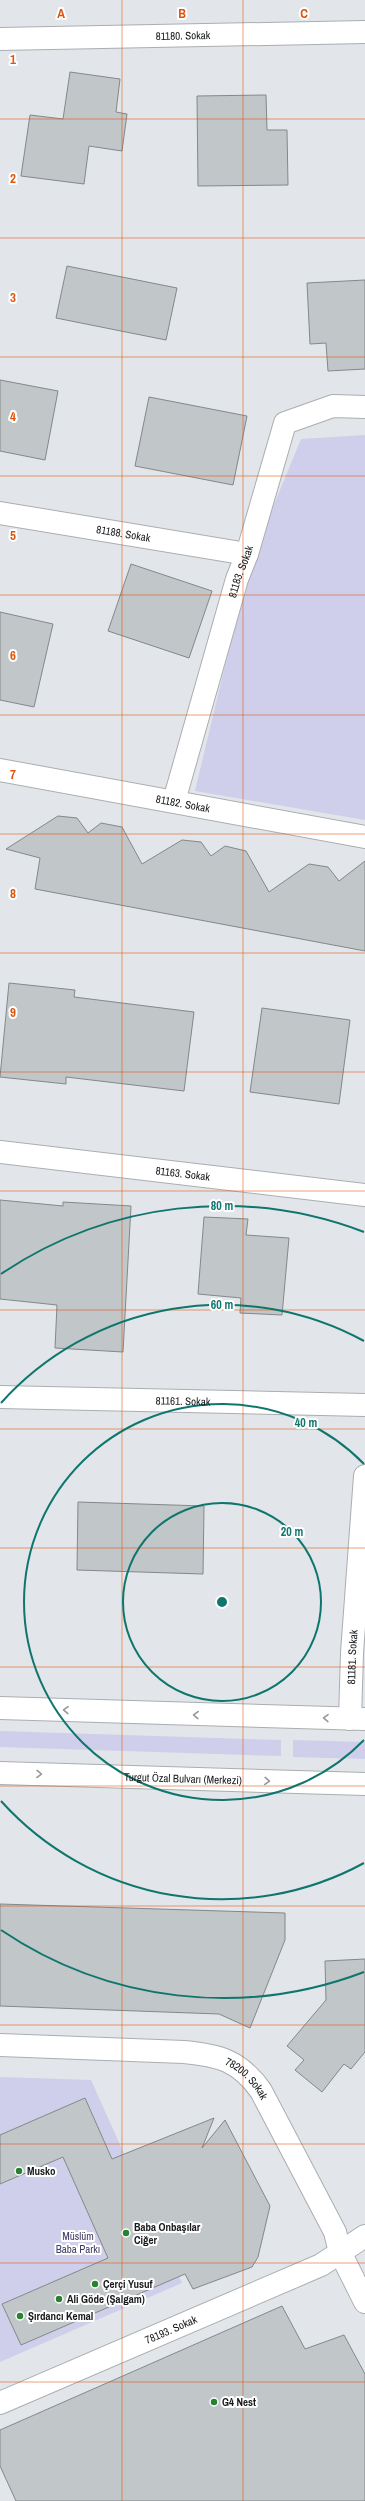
<svg xmlns="http://www.w3.org/2000/svg" width="365" height="2501" viewBox="0 0 365 2501" font-family="'Archivo Narrow',sans-serif">
  <style>
    .green { fill: #cfcfeb }
    .building { fill: #c1c6c8; stroke: #84888a }
    .lines { fill: none; stroke-linecap: round; stroke-linejoin: round }
    .minor-casing { stroke: #abaeb1; stroke-width: 24 }
    .major-casing { stroke: #abaeb1; stroke-width: 24 }
    .minor { stroke: #fff; stroke-width: 22 }
    .major { stroke: #fff; stroke-width: 22 }
    .oneway { stroke: #979898 }
    .grid { fill: none; stroke: #de560d; stroke-width: 1; stroke-opacity: 0.55 }
    .ring { fill: none; stroke: #0f766e; stroke-width: 2 }
    .poi-dot { fill: #288231; stroke: #fff; stroke-width: 1.5 }
    .labels { text-anchor: middle; dominant-baseline: central; stroke-width: 4; stroke-linejoin: round; paint-order: stroke }
    .street-label { font-size: 11px; fill: #17191a; stroke: #fff }
    .poi-label { font-size: 11px; font-weight: bold; fill: #17191a; stroke: #fff; text-anchor: start }
    .park-label { font-size: 11px; fill: #403d67; stroke: #fff }
    .grid-label { font-size: 13px; text-anchor: middle; font-weight: bold; fill: #de560d; stroke: #fff; stroke-width: 4; stroke-linejoin: round; paint-order: stroke }
    .centre { fill: #0f766e; stroke: #fff; stroke-width: 2 }
    .ring-label { font-size: 12px; text-anchor: middle; font-weight: bold; fill: #0f766e; stroke: #fff; stroke-width: 4; stroke-linejoin: round; paint-order: stroke }
  </style>
  <rect width="100%" height="100%" fill="#e2e5e9"/>
  <g class="green">
    <polygon points="365,435 365,820 195,791 249,565 301,439"/>
    <polygon points="0,1731 281,1740 281,1756 0,1747"/>
    <polygon points="293,1740 365,1742 365,1759 293,1757"/>
    <polygon points="0,2077 91,2080 182,2283 0,2362"/>
  </g>
  <g class="building">
    <polygon points="70,72 120,79 116,112 127,114 122,151 89,146 84,184 21,176 30,115 63,119"/>
    <polygon points="266,95 267,130 287,130 288,185 198,186 197,96"/>
    <polygon points="67,266 177,288 166,340 56,318"/>
    <polygon points="365,280 365,369 328,371 326,343 310,344 307,283"/>
    <polygon points="0,380 58,391 45,460 0,451"/>
    <polygon points="149,397 247,416 233,485 135,466"/>
    <polygon points="131,564 212,591 189,658 108,631"/>
    <polygon points="0,612 53,624 34,707 0,700"/>
    <polygon points="58,816 77,818 88,833 101,823 122,827 142,864 182,840 201,842 211,856 225,846 246,851 269,892 309,864 328,867 339,881 365,861 365,951 35,889 40,858 6,849"/>
    <polygon points="9,983 75,990 74,997 194,1012 184,1091 66,1077 66,1084 0,1077"/>
    <polygon points="262,1008 350,1020 339,1104 250,1092"/>
    <polygon points="0,1200 63,1206 63,1202 131,1206 123,1352 55,1348 57,1305 0,1299"/>
    <polygon points="204,1217 248,1219 246,1235 289,1238 282,1315 240,1313 241,1298 198,1294"/>
    <polygon points="78,1502 204,1506 203,1574 77,1570"/>
    <polygon points="0,1904 285,1913 285,1940 250,2028 219,2014 0,2006"/>
    <polygon points="365,1959 365,2052 351,2069 344,2064 322,2092 295,2070 304,2060 287,2046 326,2000 325,1961"/>
    <polygon points="85,2098 112,2159 214,2118 202,2148 225,2120 270,2206 258,2257 252,2267 193,2289 185,2274 21,2345 2,2304 108,2258 63,2157 0,2184 0,2135"/>
    <polygon points="282,2306 305,2349 344,2335 365,2374 365,2501 16,2501 0,2466 0,2430"/>
  </g>
  <g class="lines">
    <defs>
      <g id="minor">
        <path id="s1" d="M0 39 365 32"/>
        <path id="s2" d="M0 513 247 554"/>
        <path id="s3" d="M0 770 365 837"/>
        <path id="s4" d="M174 801 237 579 247 554 285 423 333 406 365 407"/>
        <path id="s5" d="M0 1152 365 1195"/>
        <path id="s6" d="M0 1397 365 1405"/>
        <path id="s7" d="M350 1719 352 1653 365 1476"/>
        <path id="s8" d="M0 2045 184 2052C219 2055 240 2061 261 2091L335 2232 340 2252 365 2302"/>
        <path id="s9" d="M0 2403 321 2265 365 2236"/>
      </g>
      <g id="major">
        <polyline points="0,1708 365,1719"/>
        <path id="s10" d="M0 1773 365 1784"/>
      </g>
    </defs>
    <use href="#minor" class="minor-casing"/>
    <use href="#major" class="major-casing"/>
    <use href="#minor" class="minor"/>
    <use href="#major" class="major"/>
  </g>
  <defs><path id="oneway-chevron" d="M-2-3.5L2.5 0L-2 3.5" fill="none" stroke-width="1.6" stroke-linecap="round" stroke-linejoin="round"/></defs>
  <g class="oneway">
    <use href="#oneway-chevron" transform="translate(66 1710) rotate(-178)"/>
    <use href="#oneway-chevron" transform="translate(196 1715) rotate(-178)"/>
    <use href="#oneway-chevron" transform="translate(326 1718) rotate(-179)"/>
    <use href="#oneway-chevron" transform="translate(39 1774) rotate(1)"/>
    <use href="#oneway-chevron" transform="translate(267 1781) rotate(2)"/>
  </g>
  <path class="grid" d="M122 0V2501M243 0V2501M0 119H365M0 238H365M0 357H365M0 476H365M0 595H365M0 715H365M0 834H365M0 953H365M0 1072H365M0 1191H365M0 1310H365M0 1429H365M0 1548H365M0 1667H365M0 1786H365M0 1906H365M0 2025H365M0 2144H365M0 2263H365M0 2382H365"/>
  <g class="ring">
    <circle cx="222" cy="1602" r="99"/>
    <path d="M364 1740A198 198 0 1 1 364 1464"/>
    <path d="M364 1863A297 297 0 0 1 1 1801M1 1403A297 297 0 0 1 364 1341"/>
    <path d="M364 1972A396 396 0 0 1 1 1930M1 1274A396 396 0 0 1 364 1232"/>
  </g>
  <g class="poi-dot">
    <circle cx="19" cy="2171" r="4"/>
    <circle cx="126" cy="2233" r="4"/>
    <circle cx="95" cy="2284" r="4"/>
    <circle cx="59" cy="2299" r="4"/>
    <circle cx="20" cy="2316" r="4"/>
    <circle cx="214" cy="2402" r="4"/>
  </g>
  <g class="labels">
    <g class="street-label">
      <text stroke="none"><textPath href="#s1" startOffset="183">81180. Sokak</textPath></text>
      <text stroke="none"><textPath href="#s2" startOffset="125">81188. Sokak</textPath></text>
      <text stroke="none"><textPath href="#s4" startOffset="239">81183. Sokak</textPath></text>
      <text stroke="none"><textPath href="#s3" startOffset="186">81182. Sokak</textPath></text>
      <text stroke="none"><textPath href="#s5" startOffset="184">81163. Sokak</textPath></text>
      <text stroke="none"><textPath href="#s6" startOffset="183">81161. Sokak</textPath></text>
      <text stroke="none"><textPath href="#s7" startOffset="62">81181. Sokak</textPath></text>
      <text stroke="none"><textPath href="#s10" startOffset="183">Turgut Özal Bulvarı (Merkezi)</textPath></text>
      <text stroke="none"><textPath href="#s8" startOffset="255">78200. Sokak</textPath></text>
      <text stroke="none"><textPath href="#s9" startOffset="186">78193. Sokak</textPath></text>
    </g>
    <g class="poi-label">
      <text x="27" y="2171">Musko</text>
      <text x="134" y="2227">Baba Onbaşılar<tspan x="134" dy="13">Ciğer</tspan></text>
      <text x="103" y="2284">Çerçi Yusuf</text>
      <text x="67" y="2299">Ali Göde (Şalgam)</text>
      <text x="28" y="2316">Şırdancı Kemal</text>
      <text x="222" y="2402">G4 Nest</text>
    </g>
    <g class="park-label">
      <text x="78" y="2236">Müslüm<tspan x="78" dy="13">Baba Parkı</tspan></text>
    </g>
  </g>
  <g class="grid-label">
    <text x="61" y="18">A</text>
    <text x="182" y="18">B</text>
    <text x="304" y="18">C</text>
    <text x="13" y="64">1</text>
    <text x="13" y="183">2</text>
    <text x="13" y="302">3</text>
    <text x="13" y="421">4</text>
    <text x="13" y="540">5</text>
    <text x="13" y="660">6</text>
    <text x="13" y="779">7</text>
    <text x="13" y="898">8</text>
    <text x="13" y="1017">9</text>
  </g>
  <circle cx="222" cy="1602" r="6" class="centre"/>
  <g class="ring-label">
    <text x="222" y="1210">80 m</text>
    <text x="222" y="1309">60 m</text>
    <text x="306" y="1427">40 m</text>
    <text x="292" y="1536">20 m</text>
  </g>
</svg>
